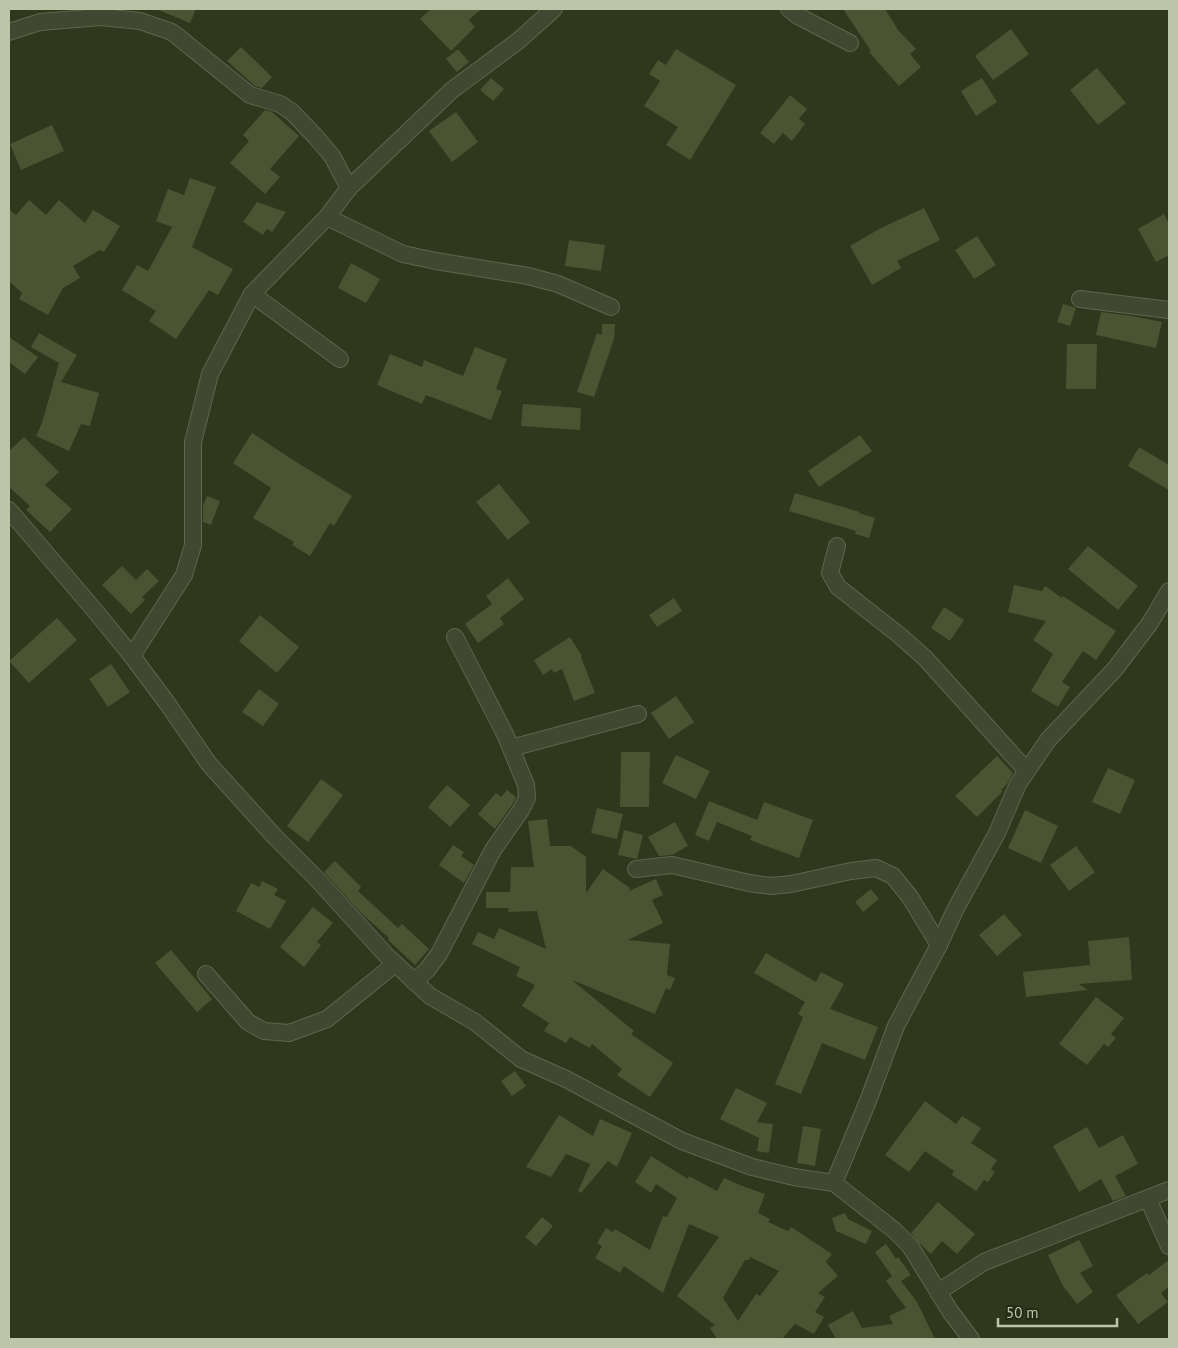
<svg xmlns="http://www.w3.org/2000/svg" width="1178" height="1348" viewBox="0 0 1178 1348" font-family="'PT Sans',sans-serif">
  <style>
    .building { fill: #4b5333; fill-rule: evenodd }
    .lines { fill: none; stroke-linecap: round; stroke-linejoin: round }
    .minor-casing { stroke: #5f664d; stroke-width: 18 }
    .minor { stroke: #414730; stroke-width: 16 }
  </style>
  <rect width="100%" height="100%" fill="#30371c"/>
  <g class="building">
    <polygon points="156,9 196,9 190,23"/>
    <polygon points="431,9 481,9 469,20 475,27 451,51 420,19"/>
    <polygon points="843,9 885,9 898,30 916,49 910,54 921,67 899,86 869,52 871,51"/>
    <polygon points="1011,29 1029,54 993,80 975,56"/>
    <polygon points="241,47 272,77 262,88 255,86 227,61"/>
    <polygon points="458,49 469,62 457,72 446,59"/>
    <polygon points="676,49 736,85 690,160 666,145 678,127 644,106 660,81 649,74 658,60 666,65"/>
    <polygon points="1097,68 1126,103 1098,125 1070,90"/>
    <polygon points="491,78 504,89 493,101 480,90"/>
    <polygon points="982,78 997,102 976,116 961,91"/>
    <polygon points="790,95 807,109 799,119 805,124 792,141 783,133 774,144 760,133"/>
    <polygon points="265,110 272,112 299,136 270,169 280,177 265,194 230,163 249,141 243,135"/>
    <polygon points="456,112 478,142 452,162 429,131"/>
    <polygon points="52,125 64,151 21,170 10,144"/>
    <polygon points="190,178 216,187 192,247 233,269 218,295 209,290 176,339 149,321 156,311 122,290 137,265 148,271 172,227 156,221 168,189 184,195"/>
    <polygon points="29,200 46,215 59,200 85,223 93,210 120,226 104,252 100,250 73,266 80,278 63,288 48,315 19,299 22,293 9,281 9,209 16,215"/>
    <polygon points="257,202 286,212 272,232 267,229 263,235 243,222"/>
    <polygon points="924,208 940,240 897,261 901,268 872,285 850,246 879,229"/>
    <polygon points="1164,214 1169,224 1169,255 1156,262 1138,229"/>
    <polygon points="977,236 996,265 974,279 955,250"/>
    <polygon points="569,240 605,245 601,271 565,266"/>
    <polygon points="351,263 380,279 366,303 338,288"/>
    <polygon points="1063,304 1076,308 1070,326 1057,322"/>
    <polygon points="1101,312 1132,316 1162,322 1156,348 1096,335"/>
    <polygon points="602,324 615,324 614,339 594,397 577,392 597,333 602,335"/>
    <polygon points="39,333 77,355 61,382 99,393 90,426 81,424 69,451 36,436 42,423 59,363 31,347"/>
    <polygon points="9,337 38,357 25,374 9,362"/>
    <polygon points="1067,344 1097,344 1096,389 1066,389"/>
    <polygon points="475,347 507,359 496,389 502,391 491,420 426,395 422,404 377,385 390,354 422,367 424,360 463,376"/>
    <polygon points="523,404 581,408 580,430 521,426"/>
    <polygon points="252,433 293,460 352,496 334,526 330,523 310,556 292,545 294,542 253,518 271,488 233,463"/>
    <polygon points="860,435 872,451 819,487 808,471"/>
    <polygon points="24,437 59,472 45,485 72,509 50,532 26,510 30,506 9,487 9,451"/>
    <polygon points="1139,447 1169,465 1169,490 1128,466"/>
    <polygon points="499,484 530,522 508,540 476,502"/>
    <polygon points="795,493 860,512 859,513 875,518 869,538 855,534 856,531 789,511"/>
    <polygon points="207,496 220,501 211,525 203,522 203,506"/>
    <polygon points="1088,546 1138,586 1118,610 1068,569"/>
    <polygon points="122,566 136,580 147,569 159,581 142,597 145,600 131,614 102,585"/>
    <polygon points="508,578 524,599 500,618 504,624 478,643 465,624 492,604 486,596"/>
    <polygon points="1014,585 1042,591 1045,586 1062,598 1063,596 1116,631 1096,660 1083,651 1062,682 1070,687 1058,707 1031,691 1053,654 1033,640 1046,621 1008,612"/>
    <polygon points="674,598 682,611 657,627 649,615"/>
    <polygon points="944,607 964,620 950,641 931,628"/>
    <polygon points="260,615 299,647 277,673 239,641"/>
    <polygon points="57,618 77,640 29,683 9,661"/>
    <polygon points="570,637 582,656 581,657 595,693 574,701 562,669 554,673 552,669 543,675 534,660"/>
    <polygon points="111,664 130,692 108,707 89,679"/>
    <polygon points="259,689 279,704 263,726 242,712"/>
    <polygon points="676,696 694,722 669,739 651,713"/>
    <polygon points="621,752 650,752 649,807 620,807"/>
    <polygon points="676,755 710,771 696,799 662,783"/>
    <polygon points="997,756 1013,773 1007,784 1001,790 1003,791 977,817 955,796"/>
    <polygon points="1108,768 1135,780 1120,814 1092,802"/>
    <polygon points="321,779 343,795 308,842 287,826"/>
    <polygon points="447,785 470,805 450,827 428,807"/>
    <polygon points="507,790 516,797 512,805 495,829 478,814 496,793 501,797"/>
    <polygon points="709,801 757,820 764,802 813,820 799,858 750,840 752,836 717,822 709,841 695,835"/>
    <polygon points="597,808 623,814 617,839 591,833"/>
    <polygon points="1025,810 1058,826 1041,863 1008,848"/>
    <polygon points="547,819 550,846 571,846 586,857 586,893 603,869 630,888 629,891 656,879 663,895 652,900 663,923 628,940 670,944 667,975 675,978 670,990 666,988 655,1014 572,980 634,1031 631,1034 673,1063 650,1097 617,1075 622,1069 592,1044 590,1048 570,1037 566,1043 544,1031 549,1023 522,1006 535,985 516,976 520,967 472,944 478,932 494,939 499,928 546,949 537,911 508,912 509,908 486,908 486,892 510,892 511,867 534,867 528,821"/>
    <polygon points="675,822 688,846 672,855 659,856 648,837"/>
    <polygon points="624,830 643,835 637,859 618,855"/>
    <polygon points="453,845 464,852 461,856 474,865 464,883 439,865"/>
    <polygon points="1076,846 1095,872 1069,891 1050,865"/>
    <polygon points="335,861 361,887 358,891 398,928 402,924 429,949 415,965 388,940 389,938 361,913 324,872"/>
    <polygon points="262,881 278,889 274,895 286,901 270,929 236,911 251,883 259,887"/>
    <polygon points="871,889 879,899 863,912 855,902"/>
    <polygon points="313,907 333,923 317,942 321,945 304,967 280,947"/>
    <polygon points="1004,914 1022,935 997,956 979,935"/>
    <polygon points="1129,937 1132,980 1079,984 1088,990 1026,997 1023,972 1090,965 1088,941"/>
    <polygon points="171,950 212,999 197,1012 155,963"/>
    <polygon points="766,953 816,982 821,972 844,984 830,1009 878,1027 865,1060 822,1043 801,1094 775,1084 803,1017 798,1014 805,1002 754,973"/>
    <polygon points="1096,997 1124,1018 1111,1034 1116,1038 1108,1047 1104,1044 1087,1065 1059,1044"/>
    <polygon points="515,1071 526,1086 512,1096 501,1081"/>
    <polygon points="736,1088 767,1103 757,1122 773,1124 769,1153 757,1151 759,1138 720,1119"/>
    <polygon points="925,1101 956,1124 962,1116 981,1128 971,1143 997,1160 991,1169 995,1172 988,1182 984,1180 976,1191 952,1175 954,1171 925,1151 909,1172 885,1155"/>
    <polygon points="559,1115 593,1136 600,1119 632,1133 617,1167 608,1161 581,1193 578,1191 590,1164 566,1154 551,1177 526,1167"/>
    <polygon points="803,1126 821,1129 815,1166 797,1163"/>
    <polygon points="1087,1127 1099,1148 1123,1135 1138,1164 1115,1176 1126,1196 1113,1201 1101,1179 1079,1192 1053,1146"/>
    <path d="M651 1156 688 1179 689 1176 717 1191 724 1178 740 1185 765 1194 758 1213 770 1219 768 1222 788 1231 791 1227 832 1254 826 1262 838 1276 818 1293 825 1297 815 1312 824 1317 814 1334 795 1324 782 1339H717L710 1328 715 1325 677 1296 719 1237 689 1224 663 1293 624 1266 620 1273 595 1258 602 1246 597 1243 606 1228 613 1232 615 1229 650 1250 663 1216 667 1217 677 1198 656 1184 651 1193 635 1182ZM750 1257 779 1271 760 1296 756 1294 738 1321 723 1298 745 1260H749Z"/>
    <polygon points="938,1202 975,1234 957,1254 942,1241 931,1254 921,1245 911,1233"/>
    <polygon points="845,1213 848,1219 872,1231 866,1244 836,1231 832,1218"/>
    <polygon points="542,1217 553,1226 536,1246 525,1237"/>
    <polygon points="1079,1240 1093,1266 1080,1273 1093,1292 1077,1304 1063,1286 1048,1255"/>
    <polygon points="886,1244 896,1259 898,1257 911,1275 901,1281 917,1302 935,1339 836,1339 828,1325 853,1311 862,1328 893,1324 889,1316 906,1308 886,1281 892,1276 875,1252"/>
    <polygon points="1169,1260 1169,1287 1161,1293 1168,1302 1138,1324 1116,1295 1147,1273 1149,1275"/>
  </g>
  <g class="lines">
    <defs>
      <g id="minor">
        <polyline points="789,9 798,16 850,43"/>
        <polyline points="9,32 40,22 101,17 140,21 172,32 250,95 280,104 292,112 315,136 332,156 349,188"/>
        <polyline points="327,217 403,254 436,261 528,276 558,284 611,307"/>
        <polyline points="252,294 340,359"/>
        <polyline points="1080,299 1169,310"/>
        <polyline points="9,510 96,612 132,656 167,703 209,764 275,837 317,879 386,955 430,996 475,1022 521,1059 566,1079 682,1141 752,1167 794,1177 834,1183 894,1230 910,1246 950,1311 971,1339"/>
        <polyline points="837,546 830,573 838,587 899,635 925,658 1027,771"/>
        <polyline points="132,656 184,575 193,545 193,442 210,374 252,294 327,217 349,188 452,90 518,41 554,9"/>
        <polyline points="511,748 638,714"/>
        <polyline points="636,869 672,865 749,883 771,886 791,884 851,871 876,868 893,876 910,897 939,945"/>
        <polyline points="206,974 248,1022 264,1031 289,1033 327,1019 395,964"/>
        <polyline points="414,982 427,970 439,954 493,850 521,810 527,798 526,785 505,734 455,637"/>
        <polyline points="834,1183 868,1101 896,1026 939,945 955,910 997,833 1018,784 1048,740 1115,669 1150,623 1169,591"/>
        <polyline points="1148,1199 1169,1246"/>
        <polyline points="938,1292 984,1262 1169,1190"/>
      </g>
    </defs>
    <use href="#minor" class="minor-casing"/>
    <use href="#minor" class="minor"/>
  </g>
  <rect width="1178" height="1348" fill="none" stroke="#bdc5a9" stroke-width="20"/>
  <path d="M998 1318v8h119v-8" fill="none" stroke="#bdc5a9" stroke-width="2.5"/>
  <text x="1006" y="1318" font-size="15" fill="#bdc5a9" stroke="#262b16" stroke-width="4" paint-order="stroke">50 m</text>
</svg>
